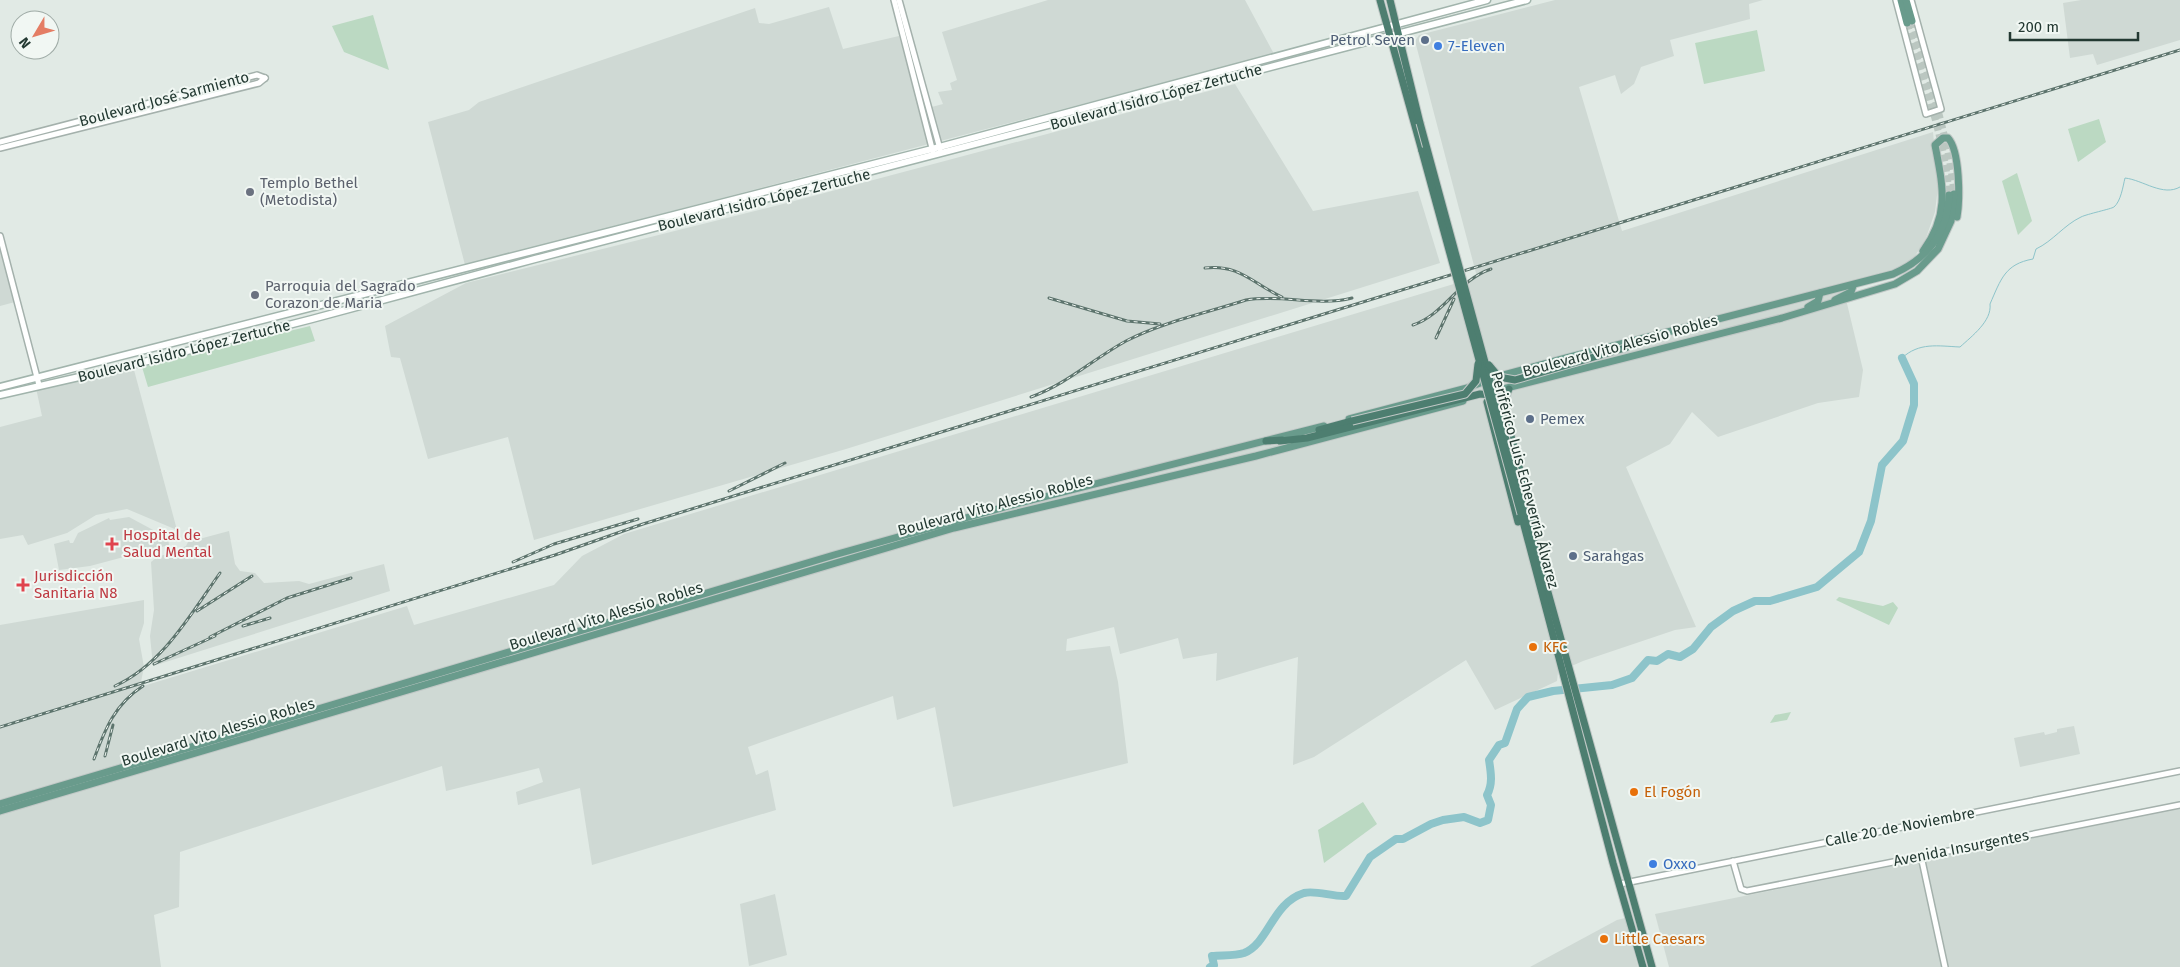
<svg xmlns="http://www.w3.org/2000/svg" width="2180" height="967" viewBox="0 0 2180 967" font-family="'Fira Sans',sans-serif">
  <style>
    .built { fill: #cfd9d4 }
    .green { fill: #bbd9c2 }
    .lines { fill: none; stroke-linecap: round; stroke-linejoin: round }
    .stream { stroke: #8dc4ca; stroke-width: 1 }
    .river { stroke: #8dc4ca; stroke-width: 8 }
    .primary-tunnel { stroke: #bbc7c1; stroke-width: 7; stroke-dasharray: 7 3.5; stroke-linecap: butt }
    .tertiary-casing { stroke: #a4b1ac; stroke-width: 8 }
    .secondary-casing { stroke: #a1b4ac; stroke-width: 9 }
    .primary-casing { stroke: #c1c8c6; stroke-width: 9 }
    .trunk-casing { stroke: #c1c8c6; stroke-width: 9 }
    .tertiary { stroke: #fff; stroke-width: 5 }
    .secondary { stroke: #fff; stroke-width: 6 }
    .primary { stroke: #699b8c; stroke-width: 7 }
    .trunk { stroke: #4d7e70; stroke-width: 7 }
    .rail-casing { stroke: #5d746d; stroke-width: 3 }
    .rail { stroke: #f1f7f3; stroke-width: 1; stroke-dasharray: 4; stroke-linecap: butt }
    .trunk-bridge-casing { stroke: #c1c8c6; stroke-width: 9; stroke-linecap: butt }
    .trunk-bridge { stroke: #4d7e70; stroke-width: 7 }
    .service-dot { fill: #5c6f8a; stroke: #f1f7f3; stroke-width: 2 }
    .shop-dot { fill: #3f7fe0; stroke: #f1f7f3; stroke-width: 2 }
    .worship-dot { fill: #6b7280; stroke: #f1f7f3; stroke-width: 2 }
    .health-dot { fill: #e0444e; stroke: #f1f7f3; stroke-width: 2 }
    .food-dot { fill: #e8710a; stroke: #f1f7f3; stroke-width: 2 }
    .labels { text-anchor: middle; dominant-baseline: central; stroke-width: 4; stroke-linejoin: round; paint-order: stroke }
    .service-label { font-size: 15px; fill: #4e5e75; stroke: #f1f7f3; text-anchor: start }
    .shop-label { font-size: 15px; fill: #366cbe; stroke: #f1f7f3; text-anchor: start }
    .street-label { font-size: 15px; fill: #233932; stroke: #f1f7f3 }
    .worship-label { font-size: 15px; fill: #5b616d; stroke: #f1f7f3; text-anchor: start }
    .health-label { font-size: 15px; fill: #be3a42; stroke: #f1f7f3; text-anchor: start }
    .food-label { font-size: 15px; fill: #c56008; stroke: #f1f7f3; text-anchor: start }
  </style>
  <rect width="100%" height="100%" fill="#e1eae5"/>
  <g class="built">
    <polygon points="1048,0 1245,0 1274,54 465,265 428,122 469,110 479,102 755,8 759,23 769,24 829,7 843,49 899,36 920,110 943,104 938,92 952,90 950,83 957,80 942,32"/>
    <polygon points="1555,0 1763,0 1749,4 1750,19 1670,40 1674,56 1641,67 1634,84 1621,94 1615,75 1579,87 1622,231 1933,132 1938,187 1935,212 1926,238 1911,263 1896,272 1843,287 1863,370 1859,397 1818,403 1718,437 1692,412 1670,444 1626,467 1696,627 1675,630 1583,661 1558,672 1557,681 1495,710 1466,660 1314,757 1293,765 1298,657 1216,681 1217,653 1183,659 1178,638 1120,654 1114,627 1067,639 1066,651 1110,646 1118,682 1128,763 953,807 935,707 897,720 893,696 748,747 756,775 768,770 776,810 592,865 580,788 518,805 516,792 543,782 539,768 446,791 442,766 180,852 179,907 154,915 161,967 0,967 0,625 144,600 144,623 139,639 144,667 140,687 407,606 414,625 554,585 582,556 624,534 1477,277 1415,41 1419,35"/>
    <polygon points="2081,0 2180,0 2180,40 2097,65 2093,54 2070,58 2063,3"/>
    <polygon points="1235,84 1313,211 1418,191 1440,263 846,449 534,540 508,437 428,459 400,358 391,357 385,326 466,283 783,204"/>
    <polygon points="0,248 15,302 0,306"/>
    <polygon points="134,370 177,530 127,509 96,515 67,533 28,545 23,535 0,539 0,427 42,416 36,388"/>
    <polygon points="129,517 168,538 169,545 90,566 59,570 54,544 69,540 70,543 73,543 78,533 109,518 110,520"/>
    <polygon points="229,531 235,564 240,571 255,573 264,583 299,581 309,584 384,564 390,591 153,666 150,636 154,610 151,562 156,558 186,546 188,542"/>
    <polygon points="2074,726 2080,754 2020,767 2014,738 2044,732 2045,735 2057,732 2057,729"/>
    <polygon points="2180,808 2180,967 1669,967 1655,914"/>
    <polygon points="775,894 787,955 749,966 740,904"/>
    <polygon points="1625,918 1638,967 1530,967 1617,920"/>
  </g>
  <g class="green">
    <polygon points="373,15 389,70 344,52 332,26"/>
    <polygon points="1757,30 1765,71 1704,84 1695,43"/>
    <polygon points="2099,119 2106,142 2078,162 2068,129"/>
    <polygon points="2017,173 2032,221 2018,235 2002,181"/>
    <polygon points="310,326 315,341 148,387 142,367 259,335 265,337"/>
    <polygon points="1839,597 1883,606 1893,602 1898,608 1889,625 1836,600"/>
    <polygon points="1791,712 1787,720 1770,723 1775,715"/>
    <polygon points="1363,802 1377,824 1324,863 1318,830"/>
  </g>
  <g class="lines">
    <path class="stream" d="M1902 358C1919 342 1938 346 1960 347 1972 336 1992 321 1990 304 2001 279 2005 264 2033 259L2036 249C2053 241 2064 225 2081 217 2087 214 2111 209 2114 207 2121 201 2123 186 2125 178 2143 180 2163 197 2180 187"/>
    <path class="river" d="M1210 967 1214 965 1212 956C1222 955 1235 956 1244 953 1269 943 1272 903 1304 893 1316 890 1333 897 1346 896L1370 857 1396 839H1403L1431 824 1443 820 1464 817 1480 823 1488 820 1491 805 1487 795C1493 784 1491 773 1489 760L1499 745 1505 743 1517 709 1528 697 1553 691 1612 685 1632 678 1648 660 1657 661 1668 654 1680 657 1693 649 1711 627 1733 611 1755 601H1770L1817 587 1859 552 1871 521 1882 465 1903 441 1914 405V384L1902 358"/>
    <g class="primary-tunnel">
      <path d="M1912 21C1928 78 1949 136 1954 194"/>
      <path d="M1907 23C1922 79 1945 137 1949 195"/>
    </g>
    <defs>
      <g id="tertiary">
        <polyline points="894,0 933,152"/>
        <polyline points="899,0 940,149"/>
        <polyline points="1896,0 1926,114 1941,109 1911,0"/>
        <polyline points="0,142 257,75 265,78"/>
        <polyline points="0,148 259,83 265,78"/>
        <polyline points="0,236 39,385"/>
        <polyline points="1921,856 1945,967"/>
        <polyline points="1733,861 1741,889 1747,891 2180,805"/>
        <polyline points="1620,884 2180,771"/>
      </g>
      <g id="secondary">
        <polyline points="0,387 932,149 1487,0"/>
        <polyline points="0,395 136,364 312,319 535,259 1527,0"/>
      </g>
      <g id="primary">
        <polyline points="1901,0 1907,23"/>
        <polyline points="1906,0 1912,21"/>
        <path d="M1923 251C1950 214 1943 187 1935 145L1943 138H1948C1960 151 1960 199 1957 217"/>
        <polyline points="1835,300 1851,292 1853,286"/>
        <polyline points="1808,307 1818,301 1820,293"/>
        <polyline points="1487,393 1782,318 1895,284 1917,271 1938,249 1951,221 1954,194"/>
        <path d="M1349 419 1467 388 1496 377 1566 358 1893 274C1927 259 1948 233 1949 195"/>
        <polyline points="0,804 834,555 1012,505 1324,426"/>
        <polyline points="0,811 954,528 1256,456 1463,401"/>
      </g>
      <g id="trunk">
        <polyline points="1380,0 1422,151"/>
        <polyline points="1390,0 1420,123"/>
        <polyline points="1625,348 1645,338"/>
        <polyline points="1509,389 1503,405 1535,528"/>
        <polyline points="1487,402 1518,522"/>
        <polyline points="1319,430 1352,421"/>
        <polyline points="1266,441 1282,440"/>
        <polyline points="1280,441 1307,438 1480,394 1491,395 1503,405"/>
        <polyline points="1526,513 1652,967"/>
        <polyline points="1521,514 1613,863 1643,967"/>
      </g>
    </defs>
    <use href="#tertiary" class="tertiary-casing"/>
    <use href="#secondary" class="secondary-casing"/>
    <use href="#primary" class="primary-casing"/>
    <use href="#trunk" class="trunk-casing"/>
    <use href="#tertiary" class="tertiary"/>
    <use href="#secondary" class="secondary"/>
    <use href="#primary" class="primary"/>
    <use href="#trunk" class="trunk"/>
    <defs>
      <g id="rail">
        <path d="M1205 268C1240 264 1253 284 1282 297"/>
        <polyline points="1049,298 1127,321 1160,324"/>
        <path d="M1413 325C1445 314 1458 280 1491 269"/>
        <polyline points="1436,338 1454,299"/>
        <path d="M1031 397C1067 384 1093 359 1126 341 1163 322 1206 313 1246 300 1282 294 1317 307 1352 298"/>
        <polyline points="729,491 785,463"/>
        <polyline points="513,562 554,544 638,519"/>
        <polyline points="197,611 252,576"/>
        <polyline points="243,626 270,618"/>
        <polyline points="210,637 287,598 351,578"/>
        <polyline points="154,664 215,636"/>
        <path d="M115 686C163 664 190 615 220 573"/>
        <polyline points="0,727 555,555 643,524 2180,50"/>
        <polyline points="105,756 113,725"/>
        <path d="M94 759C105 729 115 704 143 686"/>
      </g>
    </defs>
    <use href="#rail" class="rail-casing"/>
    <use href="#rail" class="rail"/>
    <defs>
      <g id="trunk-bridge">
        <polyline points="1420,123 1526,513"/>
        <polyline points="1422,151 1521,514"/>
        <polyline points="1489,365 1499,377 1515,380 1625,348"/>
        <polyline points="1352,421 1465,394 1476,381 1478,364"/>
      </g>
    </defs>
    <use href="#trunk-bridge" class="trunk-bridge-casing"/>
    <use href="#trunk-bridge" class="trunk-bridge"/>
  </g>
  <g class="service-dot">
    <circle cx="1425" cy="40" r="5"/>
    <circle cx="1530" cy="419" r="5"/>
    <circle cx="1573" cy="556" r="5"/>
  </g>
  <g class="shop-dot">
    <circle cx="1438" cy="46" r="5"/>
    <circle cx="1653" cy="864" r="5"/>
  </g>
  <g class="worship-dot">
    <circle cx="250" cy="192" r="5"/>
    <circle cx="255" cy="295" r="5"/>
  </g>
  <g class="health-dot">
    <path d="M109.5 536.5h5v5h5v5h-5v5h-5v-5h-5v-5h5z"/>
    <path d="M20.5 577.5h5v5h5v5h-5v5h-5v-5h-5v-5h5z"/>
  </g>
  <g class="food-dot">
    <circle cx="1533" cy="647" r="5"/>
    <circle cx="1634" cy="792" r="5"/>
    <circle cx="1604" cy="939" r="5"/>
  </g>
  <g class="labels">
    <g class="service-label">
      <text x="1415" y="40" text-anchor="end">Petrol Seven</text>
      <text x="1540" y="419">Pemex</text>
      <text x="1583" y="556">Sarahgas</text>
    </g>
    <g class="shop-label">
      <text x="1448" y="46">7-Eleven</text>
      <text x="1663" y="864">Oxxo</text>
    </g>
    <g class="street-label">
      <text transform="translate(1156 97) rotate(-15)">Boulevard Isidro López Zertuche</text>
      <text transform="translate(164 99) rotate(-15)">Boulevard José Sarmiento</text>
      <text transform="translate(764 200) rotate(-14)">Boulevard Isidro López Zertuche</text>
      <text transform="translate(1620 346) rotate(-15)">Boulevard Vito Alessio Robles</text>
      <text transform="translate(184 351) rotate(-14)">Boulevard Isidro López Zertuche</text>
      <text transform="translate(1525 480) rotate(75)">Periférico Luis Echeverría Álvarez</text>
      <text transform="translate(995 505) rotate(-15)">Boulevard Vito Alessio Robles</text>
      <text transform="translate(606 616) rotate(-17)">Boulevard Vito Alessio Robles</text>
      <text transform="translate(218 732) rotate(-17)">Boulevard Vito Alessio Robles</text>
      <text transform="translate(1900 827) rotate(-11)">Calle 20 de Noviembre</text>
      <text transform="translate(1961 848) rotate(-11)">Avenida Insurgentes</text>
    </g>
    <g class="worship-label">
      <text x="260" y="183">Templo Bethel<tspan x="260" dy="17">(Metodista)</tspan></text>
      <text x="265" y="286">Parroquia del Sagrado<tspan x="265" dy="17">Corazon de Maria</tspan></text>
    </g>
    <g class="health-label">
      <text x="123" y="535">Hospital de<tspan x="123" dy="17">Salud Mental</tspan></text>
      <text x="34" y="576">Jurisdicción<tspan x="34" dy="17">Sanitaria N8</tspan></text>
    </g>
    <g class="food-label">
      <text x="1543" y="647">KFC</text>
      <text x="1644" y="792">El Fogón</text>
      <text x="1614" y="939">Little Caesars</text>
    </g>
  </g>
  <g transform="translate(35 35) rotate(232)"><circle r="24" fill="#f1f7f3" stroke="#9faba6"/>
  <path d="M0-4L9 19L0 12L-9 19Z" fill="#e47d64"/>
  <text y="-8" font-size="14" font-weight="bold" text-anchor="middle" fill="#233932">N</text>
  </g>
  <path d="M2010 32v8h128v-8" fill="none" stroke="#233932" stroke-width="2.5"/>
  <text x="2018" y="32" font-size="15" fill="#233932" stroke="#f1f7f3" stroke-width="4" paint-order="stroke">200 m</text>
</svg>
